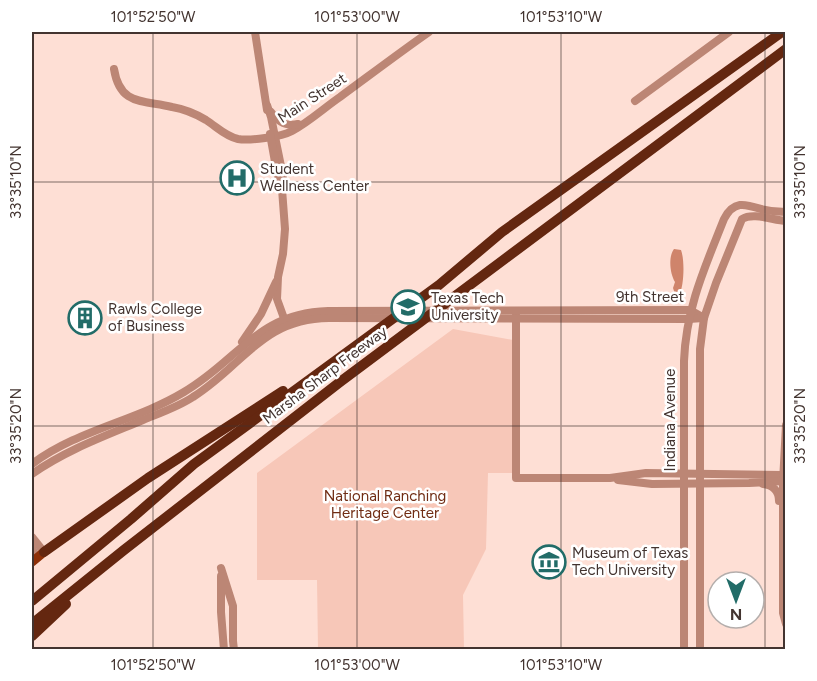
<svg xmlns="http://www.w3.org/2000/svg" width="817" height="681" viewBox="0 0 817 681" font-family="Figtree,sans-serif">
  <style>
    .green { fill: #f7c7b8 }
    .water { fill: #cf846b }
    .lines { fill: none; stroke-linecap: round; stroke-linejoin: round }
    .minor { stroke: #bc8675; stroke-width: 8 }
    .major { stroke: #8e3008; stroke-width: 9 }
    .highway { stroke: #642710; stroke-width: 10 }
    .ticks { fill: none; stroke: #433430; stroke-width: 1.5; stroke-opacity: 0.45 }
    .labels { text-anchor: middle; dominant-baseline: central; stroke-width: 5; stroke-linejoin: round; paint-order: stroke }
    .street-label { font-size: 15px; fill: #433430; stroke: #fff }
    .poi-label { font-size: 15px; fill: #433430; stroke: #fff; text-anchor: start }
    .park-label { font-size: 15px; fill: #702c13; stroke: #fff }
    .neatline { fill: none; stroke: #433430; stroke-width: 2 }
    .ticks-label { font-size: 15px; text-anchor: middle; fill: #433430 }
  </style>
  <rect width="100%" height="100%" fill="#fedfd5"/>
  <polygon class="green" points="453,329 513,340 514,473 488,473 486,549 463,595 464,649 318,649 317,580 257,580 257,473"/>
  <path class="water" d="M674 249 681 250C685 261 684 286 679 296L675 294 673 288 675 282C670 274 668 257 674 249Z"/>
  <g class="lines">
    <g class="minor">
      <polyline points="255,32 267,110"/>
      <path d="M114 69C120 106 143 100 172 107 184 109 196 114 206 120 217 127 225 136 238 139 249 141 281 137 292 131 309 122 324 108 340 97 370 75 399 53 429 32"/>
      <polyline points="635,101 729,32"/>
      <polyline points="267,105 271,117 283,176 282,189 285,229 283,254 278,277 277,299 285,321"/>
      <path d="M271 112C278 122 286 127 298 124"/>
      <polyline points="270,134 277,173 280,184"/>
      <polyline points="516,315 516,478 610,478 646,473 783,475 786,476"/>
      <polyline points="242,342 261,314 276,282"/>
      <polyline points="786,425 783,482 783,613 786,624"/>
      <path d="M32 464C77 430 136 421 184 392 239 360 257 313 328 311L690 310 704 318"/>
      <path d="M32 474C66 450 105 436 143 420 160 413 178 407 193 397 244 365 261 319 329 318L689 319 703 318"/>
      <polyline points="618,480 652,484 749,483 785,481"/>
      <path d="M763 484C773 485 779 491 779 501"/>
      <polyline points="32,537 44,552"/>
      <polyline points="32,548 37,558"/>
      <polyline points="221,568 233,606 233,641 234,650"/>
      <polyline points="221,576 221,612 224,650"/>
      <path d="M684 650V361C686 308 705 267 724 219 734 200 745 204 761 209 769 211 777 212 786 212"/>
      <path d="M700 650V349L704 318 716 283 742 219C753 212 772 220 786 221"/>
    </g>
    <polyline class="major" points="32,562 44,552"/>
    <g class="highway">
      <polyline points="44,552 148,478 283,391"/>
      <polyline points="32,601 131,519 194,464 439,285 502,232 782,32"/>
      <polyline points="32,624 124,550 340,382 786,49"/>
      <polyline points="32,636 66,604"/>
    </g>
  </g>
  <path class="ticks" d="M153 32V650M357 32V650M561 32V650M765 32V650M32 182H786M32 426H786"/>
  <defs>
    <symbol id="hospital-ring" viewBox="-11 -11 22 22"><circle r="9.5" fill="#fff" stroke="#226c68" stroke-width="1.5"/><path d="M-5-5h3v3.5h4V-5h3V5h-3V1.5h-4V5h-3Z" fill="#226c68"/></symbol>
    <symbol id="university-ring" viewBox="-11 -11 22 22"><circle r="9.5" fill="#fff" stroke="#226c68" stroke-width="1.5"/><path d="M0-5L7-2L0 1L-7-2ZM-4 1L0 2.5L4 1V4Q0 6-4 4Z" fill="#226c68"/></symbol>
    <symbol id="building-ring" viewBox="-11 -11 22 22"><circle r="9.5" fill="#fff" stroke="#226c68" stroke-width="1.5"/><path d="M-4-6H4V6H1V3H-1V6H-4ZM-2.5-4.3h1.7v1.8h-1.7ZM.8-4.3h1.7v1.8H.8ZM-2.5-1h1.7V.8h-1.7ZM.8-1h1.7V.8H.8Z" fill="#226c68"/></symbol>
    <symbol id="museum-ring" viewBox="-11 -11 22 22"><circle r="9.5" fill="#fff" stroke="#226c68" stroke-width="1.5"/><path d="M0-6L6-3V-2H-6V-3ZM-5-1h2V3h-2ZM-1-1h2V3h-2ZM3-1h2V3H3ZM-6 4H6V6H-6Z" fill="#226c68"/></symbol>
  </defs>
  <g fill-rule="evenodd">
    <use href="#hospital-ring" x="218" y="159" width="38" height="38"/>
    <use href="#university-ring" x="389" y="288" width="38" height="38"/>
    <use href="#building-ring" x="66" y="299" width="38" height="38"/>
    <use href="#museum-ring" x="530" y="543" width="38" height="38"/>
  </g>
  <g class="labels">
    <g class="street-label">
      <text transform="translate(312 98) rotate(-33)">Main Street</text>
      <text x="650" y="297">9th Street</text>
      <text transform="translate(325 375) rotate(-37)">Marsha Sharp Freeway</text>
      <text transform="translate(670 420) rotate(-90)">Indiana Avenue</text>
    </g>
    <g class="poi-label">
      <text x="260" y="169">Student<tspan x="260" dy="17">Wellness Center</tspan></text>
      <text x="431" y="298">Texas Tech<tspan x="431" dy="17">University</tspan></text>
      <text x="108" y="309">Rawls College<tspan x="108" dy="17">of Business</tspan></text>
      <text x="572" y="553">Museum of Texas<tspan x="572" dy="17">Tech University</tspan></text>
    </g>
    <g class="park-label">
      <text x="385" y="496">National Ranching<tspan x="385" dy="17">Heritage Center</tspan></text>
    </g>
  </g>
  <rect width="817" height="681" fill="none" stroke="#ffffff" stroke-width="66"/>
  <g transform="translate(736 600) rotate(180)"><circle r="28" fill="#ffffff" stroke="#b4aeac" stroke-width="1.5"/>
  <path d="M0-4.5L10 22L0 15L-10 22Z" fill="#226c68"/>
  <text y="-9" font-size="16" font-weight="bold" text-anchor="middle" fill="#433430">N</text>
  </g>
  <rect x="33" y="33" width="751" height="615" class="neatline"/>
  <g class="ticks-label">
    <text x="153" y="22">101°52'50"W</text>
    <text x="357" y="22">101°53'00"W</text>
    <text x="561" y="22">101°53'10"W</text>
    <text transform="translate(800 182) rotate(-90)" y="5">33°35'10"N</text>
    <text transform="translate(16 182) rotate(-90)" y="5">33°35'10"N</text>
    <text transform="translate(800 426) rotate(-90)" y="5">33°35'20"N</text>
    <text transform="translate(16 426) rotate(-90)" y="5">33°35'20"N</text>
    <text x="153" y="670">101°52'50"W</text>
    <text x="357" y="670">101°53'00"W</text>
    <text x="561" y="670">101°53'10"W</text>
  </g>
</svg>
